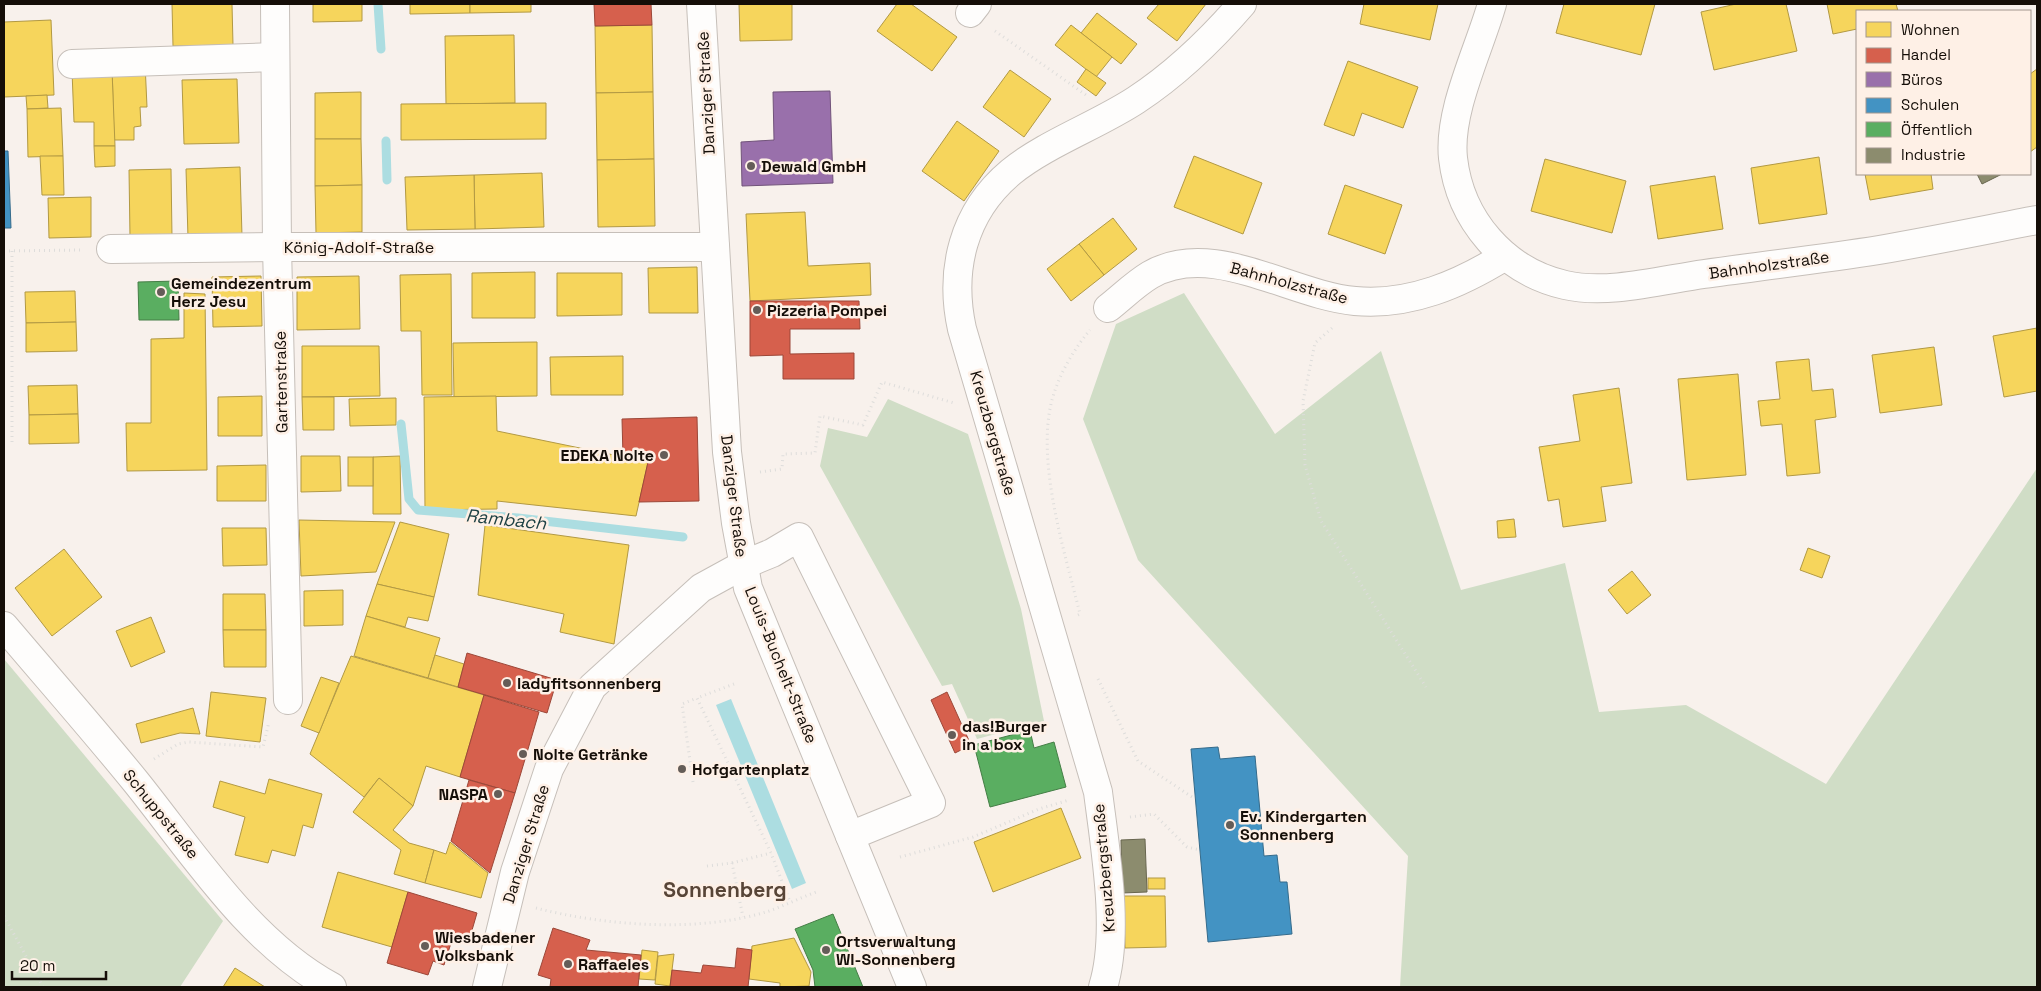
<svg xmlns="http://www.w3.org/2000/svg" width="2041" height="991" viewBox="0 0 2041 991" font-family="'Space Grotesk',sans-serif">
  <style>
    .green { fill: #d0ddc6 }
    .water { fill: #acdde1 }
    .homes { fill: #f6d55c; stroke: #b29943 }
    .shops { fill: #d6604d; stroke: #9c4738 }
    .offices { fill: #9970ab; stroke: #71537a }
    .schools { fill: #4393c3; stroke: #356b8b }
    .public { fill: #5aae61; stroke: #457e46 }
    .industry { fill: #8c8c6e; stroke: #68664f }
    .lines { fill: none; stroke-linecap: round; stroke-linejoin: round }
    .stream { stroke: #acdde1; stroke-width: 9 }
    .minor-casing { stroke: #c6bfb9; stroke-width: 30 }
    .major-casing { stroke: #c6bfb9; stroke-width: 30 }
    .path { stroke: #dedddb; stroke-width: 3; stroke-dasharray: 1 4; stroke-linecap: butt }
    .minor { stroke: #fefdfc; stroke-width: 28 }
    .major { stroke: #fefdfc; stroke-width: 28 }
    .poi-dot { fill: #645d58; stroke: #fef0e6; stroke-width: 2 }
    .labels { text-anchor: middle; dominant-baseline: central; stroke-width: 5; stroke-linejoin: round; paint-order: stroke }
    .street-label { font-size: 16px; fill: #150e08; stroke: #fef0e6 }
    .poi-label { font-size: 16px; font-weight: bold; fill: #150e08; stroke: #fef0e6; text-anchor: start }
    .water-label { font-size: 18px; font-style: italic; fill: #1e4144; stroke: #fef0e6 }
    .district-label { font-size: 21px; font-weight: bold; fill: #584537; stroke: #fef0e6 }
  </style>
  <rect width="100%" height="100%" fill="#f8f1ec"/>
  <g class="green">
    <polygon points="1184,293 1275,434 1381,351 1461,590 1565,563 1599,712 1686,705 1826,784 2037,468 2037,987 1400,987 1408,856 1138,560 1083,419 1116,324"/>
    <polygon points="888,399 968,434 1021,609 1044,721 977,739 952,684 942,686 820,466 828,428 867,437"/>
    <polygon points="4,659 223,921 180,987 4,987"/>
  </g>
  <polygon class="water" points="731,699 806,883 792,889 716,705"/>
  <g class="homes">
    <polygon points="172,4 232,4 233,45 173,46"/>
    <polygon points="313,4 362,4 362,21 313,22"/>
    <polygon points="410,4 470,4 470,13 410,14"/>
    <polygon points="470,4 531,4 531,12 470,13"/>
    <polygon points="739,4 792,4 792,40 740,41"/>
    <polygon points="897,4 911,4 957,37 932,71 877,31"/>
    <polygon points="1159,4 1206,4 1177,41 1147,18"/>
    <polygon points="1364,4 1438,4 1430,40 1360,24"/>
    <polygon points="1564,4 1655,4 1641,55 1556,33"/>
    <polygon points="1736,4 1786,4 1797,51 1714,70 1701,12"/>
    <polygon points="1827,4 1896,4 1898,11 1857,11 1857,29 1833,34"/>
    <polygon points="1097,13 1137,44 1121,64 1081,33"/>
    <polygon points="51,20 54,95 4,97 4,22"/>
    <polygon points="652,25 653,92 596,93 595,26"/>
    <polygon points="1071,25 1112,57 1096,77 1055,45"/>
    <polygon points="514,35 515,103 446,104 445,36"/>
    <polygon points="1348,61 1418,87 1403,128 1362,113 1354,136 1324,125"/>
    <polygon points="145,63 147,107 140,107 141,126 134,127 134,140 114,140 112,64"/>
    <polygon points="1086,69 1106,83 1096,96 1077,82"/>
    <polygon points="2037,69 2037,147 2030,152 2030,74"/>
    <polygon points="112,70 115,146 94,146 94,122 74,122 72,71"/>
    <polygon points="1010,70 1051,99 1024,137 983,107"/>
    <polygon points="237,79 239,143 184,144 182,80"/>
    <polygon points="361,92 361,139 315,139 315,93"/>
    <polygon points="653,92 654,159 597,160 596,93"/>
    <polygon points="47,95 48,108 27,109 26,96"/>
    <polygon points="546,103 546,139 401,140 401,104"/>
    <polygon points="61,108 63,156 28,157 27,109"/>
    <polygon points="957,121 999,151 964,201 922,171"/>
    <polygon points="315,139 361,139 362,185 315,186"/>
    <polygon points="94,146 115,146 115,166 95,167"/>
    <polygon points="40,156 63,156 64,195 42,195"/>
    <polygon points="1194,156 1262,183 1243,234 1174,207"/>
    <polygon points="1819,157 1827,214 1759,224 1751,168"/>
    <polygon points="654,159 655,226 598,227 597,160"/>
    <polygon points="1545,159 1626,181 1612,233 1531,211"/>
    <polygon points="240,167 242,236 188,238 186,169"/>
    <polygon points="171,169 172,237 130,237 129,170"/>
    <polygon points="542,173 544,227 475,229 474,175"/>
    <polygon points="1865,174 1931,174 1933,189 1870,200"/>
    <polygon points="474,175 475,229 407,230 405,177"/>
    <polygon points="1715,176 1723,229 1658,239 1650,186"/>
    <polygon points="362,185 362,232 316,233 315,186"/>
    <polygon points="1345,185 1402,205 1385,254 1328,234"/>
    <polygon points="91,197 91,237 49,238 48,198"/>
    <polygon points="805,212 808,266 870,263 871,295 750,301 746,214"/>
    <polygon points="1113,218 1137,249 1104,275 1079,244"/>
    <polygon points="1079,244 1104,275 1071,301 1047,269"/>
    <polygon points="697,267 698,313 649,313 648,268"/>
    <polygon points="535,272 535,318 472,318 472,273"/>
    <polygon points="557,273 622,273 622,315 557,316"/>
    <polygon points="451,274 452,395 422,395 421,331 401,331 400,275"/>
    <polygon points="261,276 262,326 213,327 212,277"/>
    <polygon points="359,276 360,329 297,330 297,277"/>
    <polygon points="75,291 76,322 26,323 25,292"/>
    <polygon points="184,293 205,294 207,470 127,471 126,423 151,423 151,339 184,338"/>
    <polygon points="76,322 77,351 26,352 26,323"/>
    <polygon points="2037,328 2037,391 2004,397 1993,336"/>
    <polygon points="537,342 537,396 454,397 453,343"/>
    <polygon points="302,346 379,346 380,396 302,397"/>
    <polygon points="1934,347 1942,405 1880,413 1872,355"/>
    <polygon points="623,356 623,395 551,395 550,357"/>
    <polygon points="1809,359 1812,391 1833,389 1836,417 1815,420 1820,473 1787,476 1782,424 1761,426 1758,401 1780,399 1776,362"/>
    <polygon points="1738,374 1746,475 1687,480 1678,379"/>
    <polygon points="77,385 78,414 29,415 28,386"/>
    <polygon points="1619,388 1632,483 1601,487 1606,521 1563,527 1559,499 1548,501 1539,447 1580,441 1573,395"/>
    <polygon points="262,396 262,436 218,436 218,397"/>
    <polygon points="496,396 497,431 648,462 636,516 497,501 497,509 425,510 424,397"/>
    <polygon points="302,397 334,397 334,430 303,430"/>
    <polygon points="396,398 396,425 350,426 349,399"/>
    <polygon points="78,414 79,443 29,444 29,415"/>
    <polygon points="301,456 340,456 341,491 301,492"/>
    <polygon points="400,456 401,514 373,514 373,457"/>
    <rect x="348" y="457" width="25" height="29"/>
    <polygon points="266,465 266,501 217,501 217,466"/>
    <polygon points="1514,519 1516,537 1498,538 1497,521"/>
    <polygon points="299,520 395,522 376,572 301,576"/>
    <polygon points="400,522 449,534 434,597 377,584"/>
    <polygon points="485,525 629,545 614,644 560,632 564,614 478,595"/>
    <polygon points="222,528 266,528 267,565 223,566"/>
    <polygon points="1808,548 1830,556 1822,578 1800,570"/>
    <polygon points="64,549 102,597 52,636 15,588"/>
    <polygon points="1632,571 1651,595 1627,614 1608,590"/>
    <polygon points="377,584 434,597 428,621 408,617 405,627 366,616"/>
    <polygon points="343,590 343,625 304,626 304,591"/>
    <polygon points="223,594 265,594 266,630 223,630"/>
    <polygon points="366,616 440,638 428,678 354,656"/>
    <polygon points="151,617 165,652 131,667 116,631"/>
    <polygon points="223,630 266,630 266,667 224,667"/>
    <polygon points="435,655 464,664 458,687 428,678"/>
    <polygon points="351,656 484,695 460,777 426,766 413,806 379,778 364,797 310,754"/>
    <polygon points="321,677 339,683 319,733 301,726"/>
    <polygon points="211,692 266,698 260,742 206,736"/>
    <polygon points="193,708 200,734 180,733 141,743 136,724"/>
    <polygon points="379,778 413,806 393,830 409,843 434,850 425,883 394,874 401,850 353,812"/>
    <polygon points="269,779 322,794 313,828 303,825 295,856 272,850 268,863 235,855 245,817 213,807 220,781 265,794"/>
    <polygon points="1061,808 1081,858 993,892 974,842"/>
    <polygon points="450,842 488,873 481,898 425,883 434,850 446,854"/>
    <polygon points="338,872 408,892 392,947 322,927"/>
    <rect x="1148" y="878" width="17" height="11"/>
    <polygon points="1124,896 1165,896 1166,947 1125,948"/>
    <polygon points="794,938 811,972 809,986 780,987 780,983 749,979 752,946"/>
    <polygon points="642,950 658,952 655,980 639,979"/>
    <polygon points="674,954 670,986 655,984 658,956"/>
    <polygon points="235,968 265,987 223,987"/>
  </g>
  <g class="shops">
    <polygon points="594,4 651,4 652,25 595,26"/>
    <polygon points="750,301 859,301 860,329 790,329 790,354 854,353 854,379 783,379 783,355 750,356"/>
    <polygon points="697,417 699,501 639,502 648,462 623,457 622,419"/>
    <polygon points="467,653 557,680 547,713 458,687"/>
    <polygon points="947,692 971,745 955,753 931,700"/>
    <polygon points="484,695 539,712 515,793 460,777"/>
    <polygon points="469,780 515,793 490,873 451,841"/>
    <polygon points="408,892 477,913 468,944 452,940 444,965 433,961 428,975 387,963"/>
    <polygon points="553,928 590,940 586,950 641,955 638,987 550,987 551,979 538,975"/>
    <polygon points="737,948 752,950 748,987 670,987 672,970 701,973 703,965 735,968"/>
  </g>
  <polygon class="offices" points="830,91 833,183 742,186 741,142 774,140 773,92"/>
  <g class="schools">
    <polygon points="4,151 8,151 11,228 4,228"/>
    <polygon points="1218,747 1220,759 1255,756 1264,856 1277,855 1280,882 1287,882 1292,934 1208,942 1191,749"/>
  </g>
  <g class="public">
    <polygon points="178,281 179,320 139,320 138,282"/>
    <polygon points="1030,730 1034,748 1054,742 1066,787 990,807 974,745"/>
    <polygon points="833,914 863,987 815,987 813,970 795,929"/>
  </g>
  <g class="industry">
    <polygon points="1977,174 2002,174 1982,184"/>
    <polygon points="1145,839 1147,892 1122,893 1121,840"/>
  </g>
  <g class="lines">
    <g class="stream">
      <polyline points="378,4 381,49"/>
      <polyline points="386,141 387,180"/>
      <polyline points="401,424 409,499 418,510 518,518 683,537"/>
    </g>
    <defs>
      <g id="minor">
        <polyline points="275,4 277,247 288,700"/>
        <path d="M1492 4C1479 50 1448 111 1453 158 1460 220 1504 271 1565 285 1607 295 1662 280 1704 274 1763 266 1821 259 1879 250 1932 241 1985 230 2037 220"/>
        <polyline points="970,13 977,4"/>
        <polyline points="72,64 275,57"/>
        <polyline points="111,249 277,247 715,247"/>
        <path d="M1108 308C1122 297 1135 284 1150 275 1212 239 1290 295 1355 301 1410 306 1460 284 1505 256"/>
        <path d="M4 626C48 678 93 729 136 782 193 853 250 943 332 987"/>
        <polyline points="487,987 515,872 549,769 592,687 701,588 743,565 772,553 799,537 931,803 850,836"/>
        <path d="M1103 987C1120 933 1105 848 1098 792L962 329C949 270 963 212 1011 172 1045 144 1098 125 1136 100 1177 73 1210 41 1242 4"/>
      </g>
      <polyline id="major" points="701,4 727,452 736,523 748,588 912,987"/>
    </defs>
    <use href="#minor" class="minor-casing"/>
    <use href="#major" class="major-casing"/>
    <g class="path">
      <polyline points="995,31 1086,95"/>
      <polyline points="4,251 83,250"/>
      <polyline points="12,251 12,442"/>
      <polyline points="1332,328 1315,343 1303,401 1305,465 1321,521 1426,687"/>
      <polyline points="760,472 782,469 783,454 815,453 820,416 863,425 882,382 954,403"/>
      <path d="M1078 615 1080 614C1065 553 1037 466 1051 404 1057 378 1073 350 1090 330"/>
      <polyline points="1098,679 1138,761 1195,799"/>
      <polyline points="734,684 697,698 771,853 790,902"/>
      <polyline points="154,759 178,744 189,742 263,747 269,722"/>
      <polyline points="693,782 682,704 697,698"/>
      <polyline points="1130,817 1154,814 1187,847 1200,850"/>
      <polyline points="900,857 973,837 1039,809 1069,800"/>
      <polyline points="732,863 771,853"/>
      <polyline points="707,866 732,863 743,917"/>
      <path d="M536 908C605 926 701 933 769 911 786 905 802 897 819 891"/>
      <polyline points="4,916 43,987"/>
    </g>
    <use href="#minor" class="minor"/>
    <use href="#major" class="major"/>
  </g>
  <g class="poi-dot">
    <circle cx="751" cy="166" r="5"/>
    <circle cx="161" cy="292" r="5"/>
    <circle cx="757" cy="310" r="5"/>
    <circle cx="664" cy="455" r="5"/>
    <circle cx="507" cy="683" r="5"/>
    <circle cx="952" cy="735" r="5"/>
    <circle cx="523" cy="754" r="5"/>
    <circle cx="682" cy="769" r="5"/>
    <circle cx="498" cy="794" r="5"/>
    <circle cx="1230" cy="825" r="5"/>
    <circle cx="425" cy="946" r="5"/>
    <circle cx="826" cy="950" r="5"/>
    <circle cx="568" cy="964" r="5"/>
  </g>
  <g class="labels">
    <g class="street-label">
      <text transform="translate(706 93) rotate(-93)">Danziger Straße</text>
      <text x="359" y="247">König-Adolf-Straße</text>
      <text transform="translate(1769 265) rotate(-8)">Bahnholzstraße</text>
      <text transform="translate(1289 283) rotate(15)">Bahnholzstraße</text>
      <text transform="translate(281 382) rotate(-91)">Gartenstraße</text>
      <text transform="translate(993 433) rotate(74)">Kreuzbergstraße</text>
      <text transform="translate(734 496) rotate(83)">Danziger Straße</text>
      <text transform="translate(781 665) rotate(68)">Louis-Buchelt-Straße</text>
      <text transform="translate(161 814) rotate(51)">Schuppstraße</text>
      <text transform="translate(526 844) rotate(-73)">Danziger Straße</text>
      <text transform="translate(1104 868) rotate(-95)">Kreuzbergstraße</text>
    </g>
    <g class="poi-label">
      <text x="761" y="166">Dewald GmbH</text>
      <text x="171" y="283">Gemeindezentrum<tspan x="171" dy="18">Herz Jesu</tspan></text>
      <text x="767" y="310">Pizzeria Pompei</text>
      <text x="654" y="455" text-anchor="end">EDEKA Nolte</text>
      <text x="517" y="683">ladyfitsonnenberg</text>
      <text x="962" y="726">das!Burger<tspan x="962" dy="18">in a box</tspan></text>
      <text x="533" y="754">Nolte Getränke</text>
      <text x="692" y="769">Hofgartenplatz</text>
      <text x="488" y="794" text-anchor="end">NASPA</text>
      <text x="1240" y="816">Ev. Kindergarten<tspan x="1240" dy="18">Sonnenberg</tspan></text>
      <text x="435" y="937">Wiesbadener<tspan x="435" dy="18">Volksbank</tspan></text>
      <text x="836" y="941">Ortsverwaltung<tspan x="836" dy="18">WI-Sonnenberg</tspan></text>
      <text x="578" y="964">Raffaeles</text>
    </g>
    <g class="water-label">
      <text transform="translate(506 519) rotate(6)">Rambach</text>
    </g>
    <g class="district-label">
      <text x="725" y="889">Sonnenberg</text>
    </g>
  </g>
  <rect width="2041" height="991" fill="none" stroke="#150e08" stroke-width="10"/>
  <rect x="1856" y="10" width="175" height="165" fill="#fef0e6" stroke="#a1968d"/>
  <rect x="1866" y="22" width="25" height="15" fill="#f6d55c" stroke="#a1968d"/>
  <text x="1901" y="35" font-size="15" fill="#150e08">Wohnen</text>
  <rect x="1866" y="48" width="25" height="15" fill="#d6604d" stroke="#a1968d"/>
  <text x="1901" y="60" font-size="15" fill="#150e08">Handel</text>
  <rect x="1866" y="72" width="25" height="15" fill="#9970ab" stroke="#a1968d"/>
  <text x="1901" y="85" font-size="15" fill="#150e08">Büros</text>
  <rect x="1866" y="98" width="25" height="15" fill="#4393c3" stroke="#a1968d"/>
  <text x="1901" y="110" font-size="15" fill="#150e08">Schulen</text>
  <rect x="1866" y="122" width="25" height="15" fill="#5aae61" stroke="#a1968d"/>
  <text x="1901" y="135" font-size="15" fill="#150e08">Öffentlich</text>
  <rect x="1866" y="148" width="25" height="15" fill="#8c8c6e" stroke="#a1968d"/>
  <text x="1901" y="160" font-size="15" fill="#150e08">Industrie</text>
  <path d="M12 971v8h94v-8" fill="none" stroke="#150e08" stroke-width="2.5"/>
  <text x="20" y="971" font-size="15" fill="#150e08" stroke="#fef0e6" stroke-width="4" paint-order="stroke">20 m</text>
</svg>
